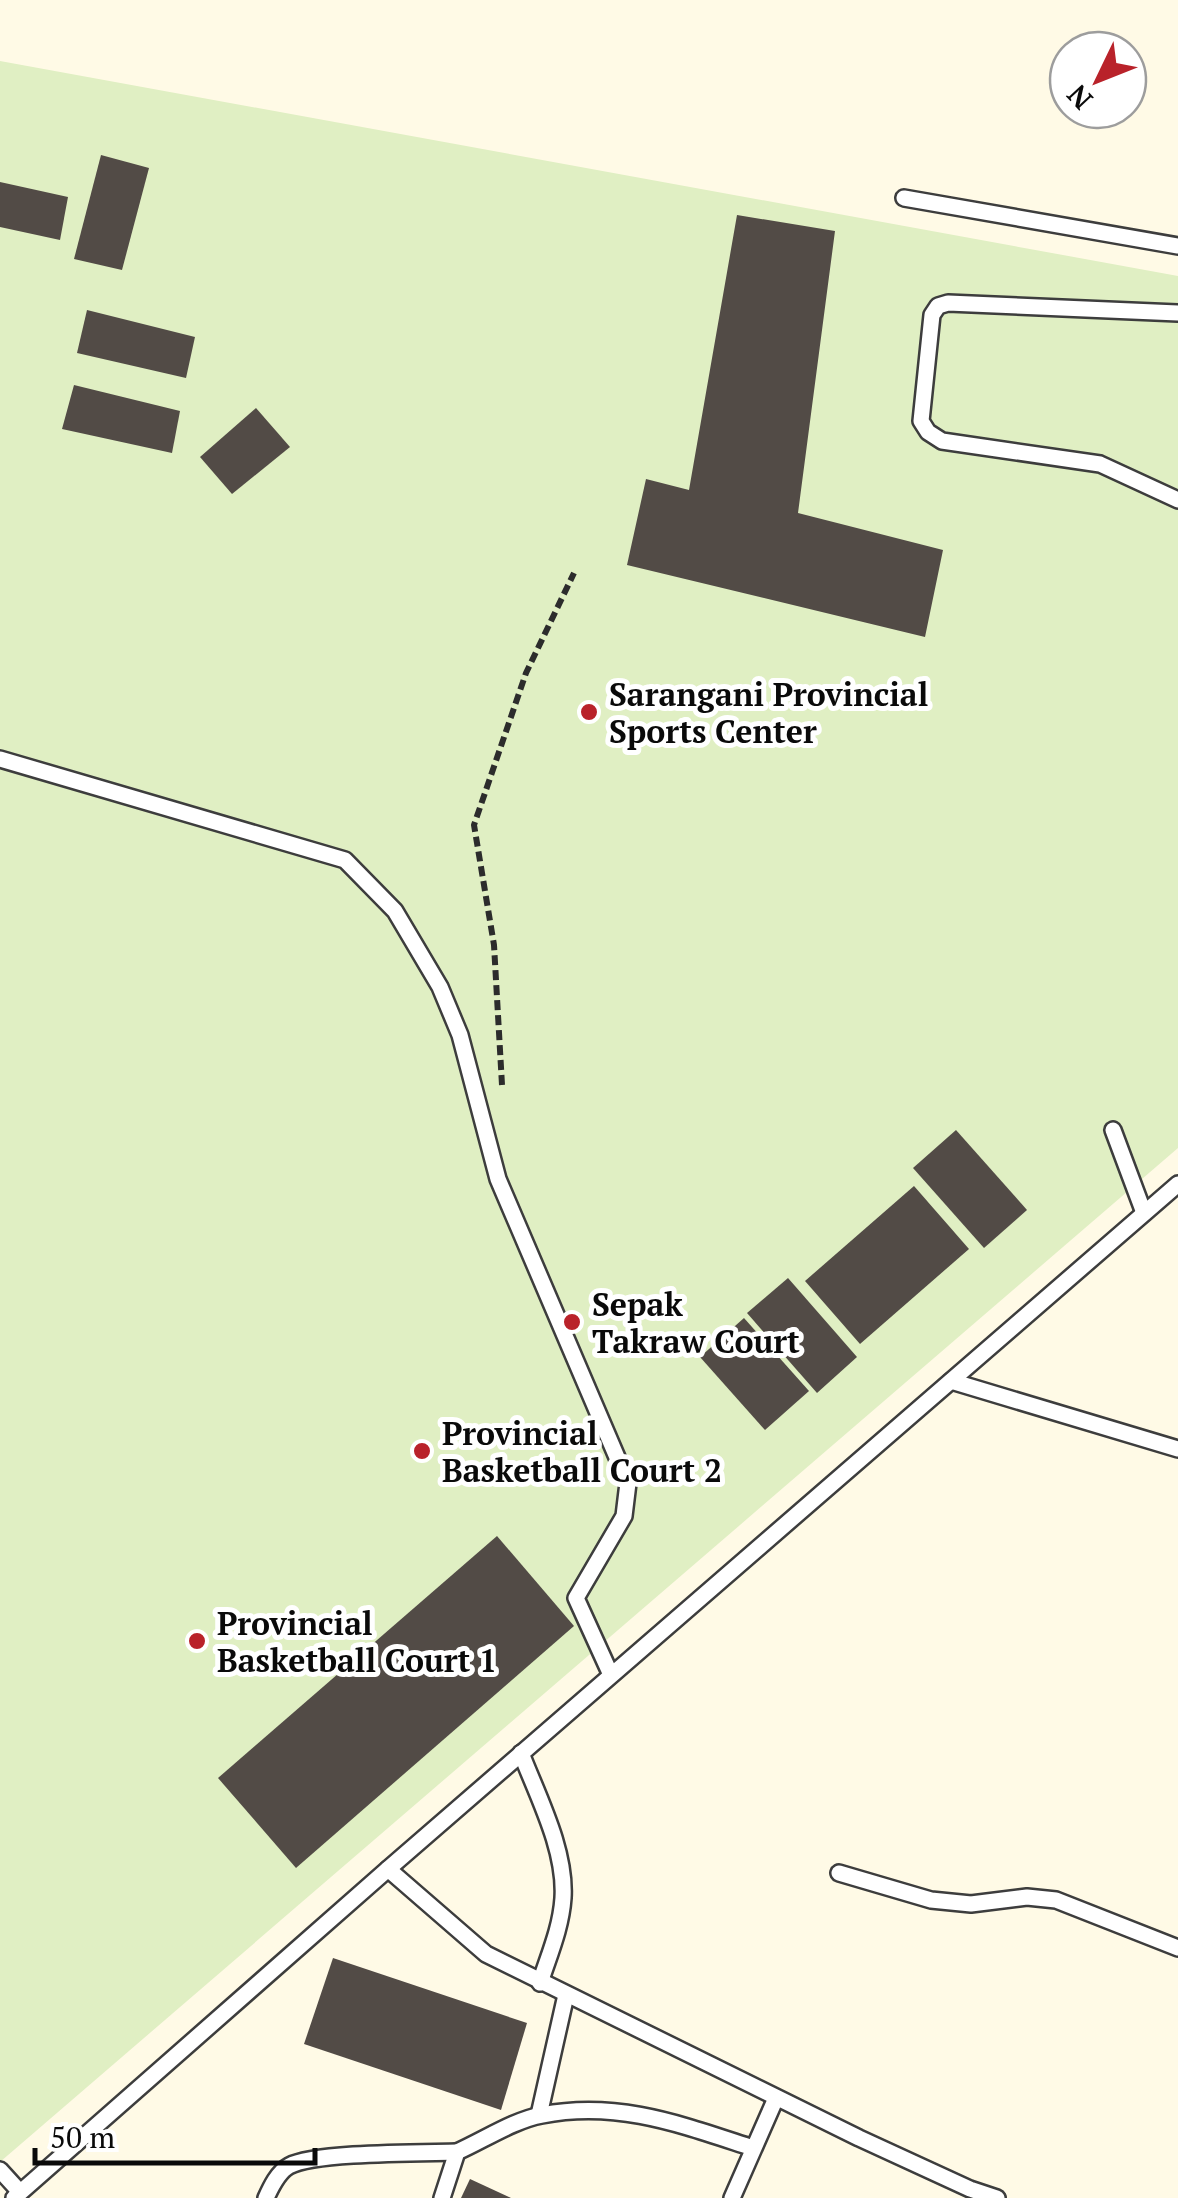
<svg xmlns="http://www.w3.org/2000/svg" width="1178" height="2198" viewBox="0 0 1178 2198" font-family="'PT Serif',serif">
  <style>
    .pitch { fill: #e0efc3 }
    .building { fill: #524b46 }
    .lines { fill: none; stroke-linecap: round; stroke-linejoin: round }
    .lane-casing { stroke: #3d3d3d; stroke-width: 20 }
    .path { stroke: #2c2c2c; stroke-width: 6; stroke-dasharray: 10 5; stroke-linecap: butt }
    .lane { stroke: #fff; stroke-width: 15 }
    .poi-dot { fill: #b9222a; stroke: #fff; stroke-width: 4 }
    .labels { text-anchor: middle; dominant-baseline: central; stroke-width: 10; stroke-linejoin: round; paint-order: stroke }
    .poi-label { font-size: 32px; font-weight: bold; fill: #0a0a0a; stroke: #fff; text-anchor: start }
  </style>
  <rect width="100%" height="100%" fill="#fffae6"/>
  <polygon class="pitch" points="0,61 1178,276 1178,1148 0,2162"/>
  <g class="building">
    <polygon points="101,155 149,168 122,270 74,259"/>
    <polygon points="0,182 68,197 60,240 0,227"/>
    <polygon points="737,215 835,231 798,513 943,550 925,637 627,565 646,479 689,490"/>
    <polygon points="87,310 195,337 186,378 77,353"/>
    <polygon points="74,385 180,411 172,453 62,429"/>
    <polygon points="256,408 290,447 232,494 200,457"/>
    <polygon points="956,1130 1027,1210 984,1248 913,1168"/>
    <polygon points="914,1186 969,1249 860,1344 805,1281"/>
    <polygon points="788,1278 857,1357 817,1393 747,1313"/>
    <polygon points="744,1318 809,1391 765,1430 700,1357"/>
    <polygon points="497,1536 574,1626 296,1868 218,1778"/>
    <polygon points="333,1958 527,2023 501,2110 304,2044"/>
    <polygon points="470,2179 511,2198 461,2198"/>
  </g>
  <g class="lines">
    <defs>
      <g id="lane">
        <polyline points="904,198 1178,246"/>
        <polyline points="1178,313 948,303 938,306 932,315 921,421 928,432 942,441 1100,464 1178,500"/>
        <polyline points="0,759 345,860 395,911 440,987 460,1035 498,1179 628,1483 624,1516 576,1598 611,1675"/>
        <polyline points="1113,1130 1144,1213"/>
        <polyline points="951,1381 1178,1449"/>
        <path d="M521 1753C538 1797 566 1850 563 1898 561 1928 549 1955 540 1983"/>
        <polyline points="388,1869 486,1954 859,2138 970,2189 997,2198"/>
        <polyline points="839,1873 931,1900 971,1904 1027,1897 1056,1900 1178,1948"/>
        <polyline points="539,2115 566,1995"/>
        <polyline points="0,2170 20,2192"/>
        <polyline points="14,2198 388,1869 1178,1184"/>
        <path d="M266 2198C271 2187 278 2172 289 2166 314 2152 423 2153 457 2152"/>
        <path d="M442 2198 457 2152C484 2140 514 2120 542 2115 618 2100 682 2125 753 2148"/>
        <polyline points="732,2198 776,2098"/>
      </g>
    </defs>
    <use href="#lane" class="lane-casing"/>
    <polyline class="path" points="502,1085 494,945 474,825 526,673 574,573"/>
    <use href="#lane" class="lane"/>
  </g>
  <g class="poi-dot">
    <circle cx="589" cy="712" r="10"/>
    <circle cx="572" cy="1322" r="10"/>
    <circle cx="422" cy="1451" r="10"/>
    <circle cx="197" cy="1641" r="10"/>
  </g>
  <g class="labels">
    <g class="poi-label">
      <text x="609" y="694">Sarangani Provincial<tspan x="609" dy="37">Sports Center</tspan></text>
      <text x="592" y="1304">Sepak<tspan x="592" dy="37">Takraw Court</tspan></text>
      <text x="442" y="1433">Provincial<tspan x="442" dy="37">Basketball Court 2</tspan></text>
      <text x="217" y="1623">Provincial<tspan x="217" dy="37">Basketball Court 1</tspan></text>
    </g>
  </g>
  <g transform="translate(1098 80) rotate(227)"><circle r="48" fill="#ffffff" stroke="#9d9d9d" stroke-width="2.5"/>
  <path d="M0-8L18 38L0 25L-18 38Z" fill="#b9222a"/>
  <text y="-15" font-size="28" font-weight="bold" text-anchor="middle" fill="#0a0a0a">N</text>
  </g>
  <path d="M35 2148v15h280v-15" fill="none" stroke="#0a0a0a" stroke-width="5"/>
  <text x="50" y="2148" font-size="30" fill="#0a0a0a" stroke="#ffffff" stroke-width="8" paint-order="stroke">50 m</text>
</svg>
